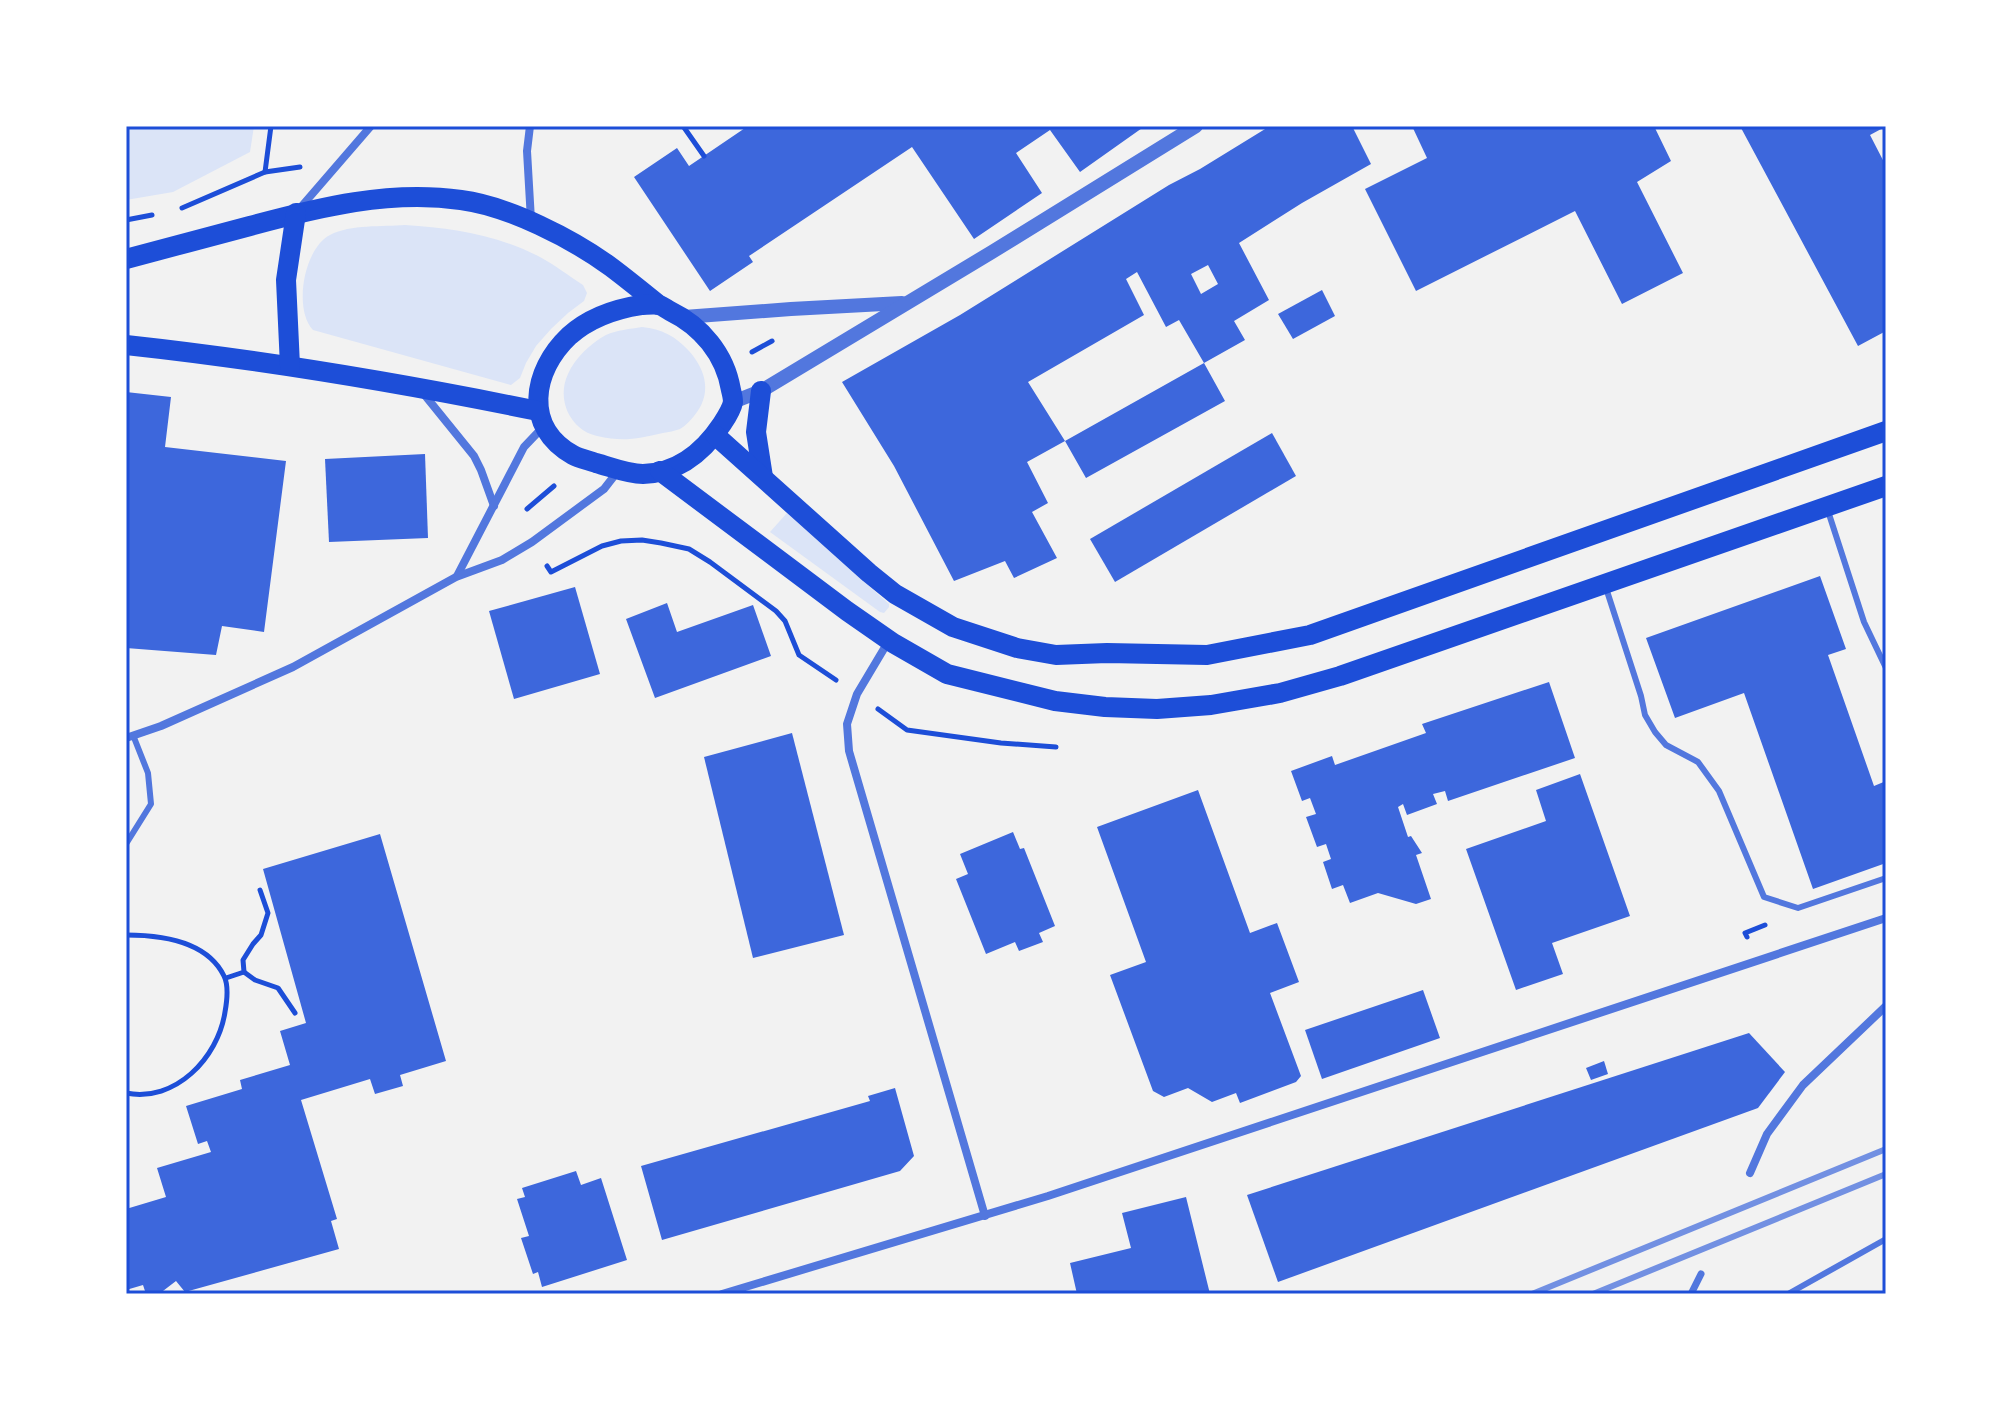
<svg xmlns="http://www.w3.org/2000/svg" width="2012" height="1420" viewBox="0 0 2012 1420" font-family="Roboto,sans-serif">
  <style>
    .green { fill: #dbe4f7 }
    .building { fill: #3d67dc; fill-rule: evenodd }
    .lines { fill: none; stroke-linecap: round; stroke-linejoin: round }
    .path { stroke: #1d4ed8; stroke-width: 5 }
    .service { stroke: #5277de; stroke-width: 6 }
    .pedestrian { stroke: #5277de; stroke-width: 7 }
    .minor { stroke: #5277de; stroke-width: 8 }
    .tertiary { stroke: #5277de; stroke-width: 14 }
    .primary { stroke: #1d4ed8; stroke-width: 20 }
    .rail { stroke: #7290e2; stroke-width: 6 }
    .neatline { fill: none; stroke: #1d4ed8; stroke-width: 3 }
  </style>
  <rect width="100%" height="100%" fill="#f2f2f2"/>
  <g class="green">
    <polygon points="126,126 254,126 250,152 173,192 126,200"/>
    <path d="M405 225C452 228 498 235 540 257 555 265 569 276 583 285L587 293 584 301 568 313 551 329 536 346 526 363 520 378 511 385 313 330C293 309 304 248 330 235 351 224 382 227 405 225Z"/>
    <path d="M642 327C662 329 675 336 689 351 707 371 712 395 694 416 690 421 685 426 680 429 675 431 668 432 663 433 637 439 623 442 597 436 570 430 556 399 568 374 575 358 591 343 606 335 617 330 630 329 642 327Z"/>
    <polygon points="787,513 889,604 889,607 884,613 880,612 770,532"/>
  </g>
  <g class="building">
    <polygon points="748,126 1145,126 1080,172 1050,130 1016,153 1042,193 974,239 912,147 749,256 753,262 710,291 634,177 677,148 689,166"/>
    <path d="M1270 126H1352L1371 164 1302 203 1239 243 1269 300 1234 321 1245 340 1204 363 1225 401 1086 478 1065 441 1027 462 1048 503 1032 512 1057 558 1014 578 1005 561 954 581 894 466 842 382 960 315 1169 185 1200 169ZM1208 265 1218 284 1201 294 1191 274ZM1137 272 1166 327 1179 320 1204 363 1065 441 1028 382 1144 315 1126 279Z"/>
    <polygon points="1412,126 1654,126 1671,161 1637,182 1683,273 1622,304 1575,211 1416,291 1365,189 1427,158"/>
    <polygon points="1740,126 1886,126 1886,133 1883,128 1870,135 1886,166 1886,331 1858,346"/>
    <polygon points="1322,290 1335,316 1293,339 1278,314"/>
    <polygon points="126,392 171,397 165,447 286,461 264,632 222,626 216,655 126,648"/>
    <polygon points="1272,433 1296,476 1115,582 1090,539"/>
    <polygon points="425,454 428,538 329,542 325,459"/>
    <polygon points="1820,576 1846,649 1828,655 1874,786 1886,781 1886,863 1813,889 1744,693 1675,718 1646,638"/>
    <polygon points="575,587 600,674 514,699 489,611"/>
    <polygon points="667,603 677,632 753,605 771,656 655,698 626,619"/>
    <polygon points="1549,682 1575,758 1448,801 1445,791 1433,794 1437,804 1407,815 1403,804 1398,807 1408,837 1411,836 1422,853 1416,855 1431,899 1416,904 1378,893 1350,903 1343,885 1332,889 1323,862 1331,859 1326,844 1317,847 1306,817 1316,814 1310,798 1302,801 1291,771 1332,756 1335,765 1426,733 1422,724"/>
    <polygon points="792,733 844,935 753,958 704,757"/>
    <polygon points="1580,774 1630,916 1552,943 1563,974 1516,990 1466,849 1546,821 1536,790"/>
    <polygon points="1198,790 1250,933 1277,923 1299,982 1270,993 1301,1076 1296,1082 1240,1103 1236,1093 1212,1102 1188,1088 1164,1097 1153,1091 1110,975 1146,962 1097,827"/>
    <polygon points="1013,832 1020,849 1024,848 1055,926 1039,933 1043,942 1019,951 1015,942 986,954 956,879 968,874 960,854"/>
    <polygon points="380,834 446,1061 400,1075 403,1086 375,1094 370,1079 301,1100 337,1219 331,1221 339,1249 185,1292 176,1281 159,1294 146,1294 143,1285 126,1290 126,1209 166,1197 157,1168 211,1152 207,1141 198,1144 186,1106 242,1089 240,1080 290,1065 280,1031 306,1023 263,869"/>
    <polygon points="1423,990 1440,1038 1322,1079 1305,1030"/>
    <polygon points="1749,1033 1785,1072 1758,1108 1278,1282 1247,1195"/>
    <polygon points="1604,1061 1608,1074 1591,1080 1586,1068"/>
    <polygon points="895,1088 914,1156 900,1171 662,1240 641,1166 870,1101 868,1096"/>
    <polygon points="576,1171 581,1185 601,1178 627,1260 542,1287 538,1272 533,1274 521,1238 529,1236 517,1199 525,1197 522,1188"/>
    <polygon points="1186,1197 1210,1294 1077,1294 1070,1263 1131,1248 1122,1213"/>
  </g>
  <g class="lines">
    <g class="path">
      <polyline points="683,126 704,156"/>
      <polyline points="265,172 271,126"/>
      <polyline points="182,208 265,172 300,167"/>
      <polyline points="126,220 152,215"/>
      <polyline points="752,352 772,341"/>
      <polyline points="527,509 554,486"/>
      <polyline points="547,566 551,572 602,546 621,541 642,540 661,543 689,549 710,562 776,611 785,621 799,655 836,680"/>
      <polyline points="878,709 907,730 1001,743 1056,747"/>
      <path d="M126 935C160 935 207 941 224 976 229 986 227 1001 225 1012 218 1058 175 1103 126 1093"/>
      <polyline points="1747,937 1745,933 1765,925"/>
      <polyline points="244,972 255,980 278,988 295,1013"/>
      <polyline points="226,978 244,972 243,960 253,944 261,935 268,913 260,890"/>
    </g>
    <g class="service">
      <polyline points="1828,511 1864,622 1886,668"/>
      <polyline points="1606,588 1641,696 1645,715 1655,732 1666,745 1698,762 1719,791 1764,897 1798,908 1886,878"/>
      <polyline points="126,844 151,804 148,773 133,735"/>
      <polyline points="1788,1294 1886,1239"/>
    </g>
    <polyline class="pedestrian" points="1691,1294 1701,1274"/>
    <g class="minor">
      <polyline points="530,126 527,151 531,220"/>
      <polyline points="301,207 371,126"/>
      <polyline points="423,393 474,456 481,470 494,506"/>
      <polyline points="457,576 524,447 544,426"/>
      <polyline points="888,642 857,694 847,724 849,751 985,1216"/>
      <polyline points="126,738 161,726 293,667 456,577 502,560 532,542 604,489 618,471"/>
      <polyline points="1750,1173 1767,1134 1803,1085 1886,1006"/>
      <polyline points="722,1294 1048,1196 1886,918"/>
    </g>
    <g class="tertiary">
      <polyline points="684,317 791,309 902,303"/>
      <polyline points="733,402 761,391 992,252 1196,126"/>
    </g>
    <g class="primary">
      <path d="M126 259C167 248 209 237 250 226 320 207 389 190 461 200 508 206 573 239 611 267 627 279 643 292 659 305"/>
      <path d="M641 305C646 305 654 304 659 305 663 306 666 309 670 311 701 326 725 354 731 390 732 394 733 398 733 402 732 408 726 418 722 424 704 451 678 473 643 474 627 474 611 467 596 463 588 460 580 459 573 455 523 427 532 371 569 336 589 318 615 309 641 305Z"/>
      <path d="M126 345C264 360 401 383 538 411"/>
      <polyline points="290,366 286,280 296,213"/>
      <polyline points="761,391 756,432 763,477"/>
      <polyline points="715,435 869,573 895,594 953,627 1017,648 1056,655 1107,653 1207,655 1310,635 1886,431"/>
      <polyline points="660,471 847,611 893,643 947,674 1055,701 1105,707 1157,709 1211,705 1280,693 1340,676 1886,486"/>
    </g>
    <g class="rail">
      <polyline points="1532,1294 1886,1149"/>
      <polyline points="1593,1294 1886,1174"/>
    </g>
  </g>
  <rect width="2012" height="1420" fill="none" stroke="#ffffff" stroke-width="256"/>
  <rect x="128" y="128" width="1756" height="1164" class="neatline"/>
</svg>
